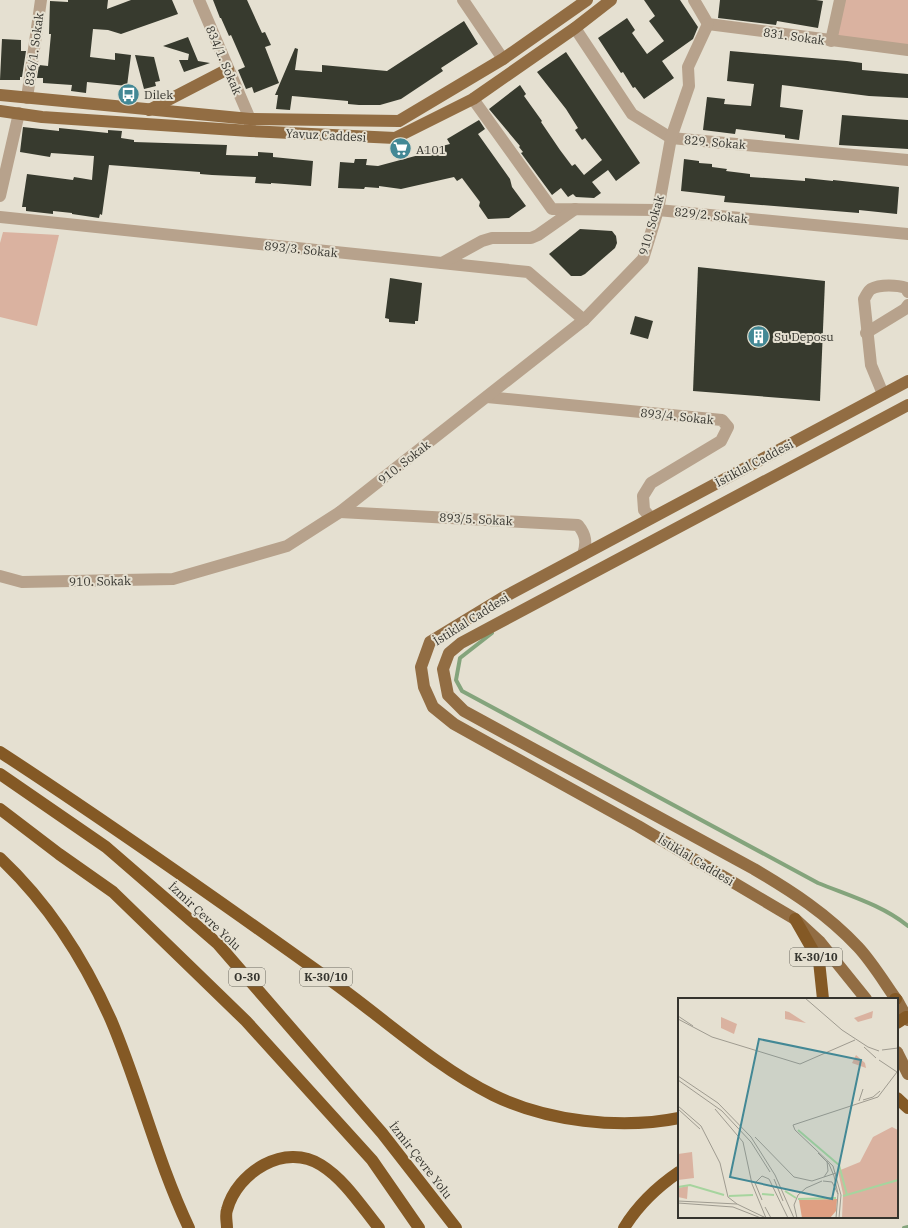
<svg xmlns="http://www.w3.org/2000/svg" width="908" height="1228" viewBox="0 0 908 1228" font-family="'IBM Plex Serif',serif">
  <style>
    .green { fill: #dab2a0 }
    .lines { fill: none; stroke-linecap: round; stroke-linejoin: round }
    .stream { stroke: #84a47c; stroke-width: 4 }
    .building { fill: #373a2e }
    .minor { stroke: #b7a28c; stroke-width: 12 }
    .major { stroke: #926d43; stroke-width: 12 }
    .highway { stroke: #845925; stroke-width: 12 }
    .labels { text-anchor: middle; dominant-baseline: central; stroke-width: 4; stroke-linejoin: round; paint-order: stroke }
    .shield { fill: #e5e0d1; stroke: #6a685f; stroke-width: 1 }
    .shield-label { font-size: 11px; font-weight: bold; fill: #35342e }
    .street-label { font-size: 12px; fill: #35342e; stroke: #e5e0d1 }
    .poi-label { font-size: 12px; fill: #35342e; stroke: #e5e0d1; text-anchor: start }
    .inset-river { fill: none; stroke: #a6d49e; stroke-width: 2 }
    .inset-road { fill: none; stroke: #9f9b90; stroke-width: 1 }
    .view { fill: #438895; fill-opacity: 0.15; stroke: #438895; stroke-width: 2 }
    .inset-edge { fill: none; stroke: #35342e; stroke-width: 2 }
  </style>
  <rect width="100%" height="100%" fill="#e5e0d1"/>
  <g class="green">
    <polygon points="840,0 908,0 908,50 831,41"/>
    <polygon points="3,232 59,235 37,326 0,317 0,243"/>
  </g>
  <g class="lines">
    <g class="stream">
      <path d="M492 633 460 658 456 680 462 691 818 883C850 896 882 905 908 926"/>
      <polyline points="904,1228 908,1227"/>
    </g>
  </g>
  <g class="building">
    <polygon points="68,0 108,0 107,9 131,0 172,0 178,14 121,34 108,30 93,29 90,57 115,60 115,53 131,55 127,86 87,82 86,93 71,91 72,85 43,83 43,78 37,78 39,65 48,66 51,34 49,34 50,1 68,2"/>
    <polygon points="213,0 247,0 262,33 265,32 271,45 265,47 279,83 254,93 252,87 246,89 238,70 245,67 231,35 229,36 221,18 220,18"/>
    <polygon points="644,0 680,0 698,27 693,39 662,61 674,78 644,99 635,87 633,88 623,72 621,73 598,38 627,18 635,30 632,33 647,54 664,41 649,21 655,16"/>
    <polygon points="720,0 816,0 823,1 818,28 777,21 776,25 718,18"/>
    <polygon points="464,21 478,44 441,68 443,71 401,99 380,105 359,105 348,104 348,101 292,96 290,110 276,109 278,95 275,95 295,48 298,49 295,70 322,72 322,65 387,71"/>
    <polygon points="188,37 198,61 210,63 184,72 179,60 188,60 189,54 163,46"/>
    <polygon points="2,39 21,40 21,51 26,51 22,77 20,77 20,80 0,80"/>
    <polygon points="730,51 847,61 862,63 862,70 908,74 908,98 869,96 782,85 780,107 803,110 799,140 785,138 785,135 736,129 735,134 703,130 707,97 725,99 724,104 751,106 754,84 727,81"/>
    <polygon points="566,52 640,163 616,181 608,170 592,182 601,193 594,198 576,197 573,194 568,197 561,188 552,195 521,153 523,152 519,147 520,146 489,109 520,85 526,94 524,96 542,121 541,122 560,150 572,166 575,164 584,175 602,160 585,138 582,140 575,130 578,128 566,109 537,72"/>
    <polygon points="135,55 154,57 160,81 155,82 156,86 144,89"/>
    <polygon points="842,115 908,120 908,149 839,145"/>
    <polygon points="479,120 485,129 478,134 510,179 512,187 526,206 509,218 488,219 479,206 480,202 462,178 457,181 454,177 401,189 379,186 379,188 365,187 364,189 338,188 340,162 354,163 355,159 367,159 366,165 378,166 419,155 418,152 450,144 447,139"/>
    <polygon points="23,127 59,131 59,128 108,133 108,130 122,131 121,138 134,140 134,142 227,145 226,155 258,156 258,152 273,153 273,157 313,161 311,186 271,183 271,184 255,183 256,177 212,175 200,174 200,172 109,165 102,215 100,214 99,218 72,214 72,213 53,211 53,214 26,211 26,207 22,207 27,174 73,180 74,177 92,180 94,156 51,153 50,157 20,152"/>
    <polygon points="684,159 699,161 699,163 712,164 712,167 727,169 726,171 750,174 750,177 805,181 805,178 833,181 833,180 899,187 897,214 859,210 859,213 724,202 725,196 681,191"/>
    <polygon points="580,229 612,231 616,236 617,243 615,248 585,274 581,276 571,276 549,254"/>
    <polygon points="698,267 825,281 820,401 693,391"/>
    <polygon points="390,278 422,283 418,321 415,321 415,324 389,322 389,319 385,318"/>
    <polygon points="635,316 653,321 648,339 630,334"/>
  </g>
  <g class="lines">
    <g class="minor">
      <polyline points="199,0 250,119 250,128"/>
      <polyline points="463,0 503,59"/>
      <polyline points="694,0 708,24 908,50"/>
      <polyline points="575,28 632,114 671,138 908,160"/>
      <polyline points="831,41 840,0"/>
      <polyline points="27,98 41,0"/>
      <polyline points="473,99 552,209 658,210 908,234"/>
      <polyline points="0,196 19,113"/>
      <polyline points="0,217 528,272 584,320"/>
      <polyline points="442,263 482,241 492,238 531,238 538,235 575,209"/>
      <polyline points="866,333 905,309 908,305"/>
      <path d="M883 394 871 365 864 299C866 296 868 291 871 289 880 284 898 285 906 288L908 292"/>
      <polyline points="487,397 722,420 728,427 721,441 651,483 643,496 644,510 651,518"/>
      <path d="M340 512 578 525C586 535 587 542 583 555"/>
      <polyline points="0,576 22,582 173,579 287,546 340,512 584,320 643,259 658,210 671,138 689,86 688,67 708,24"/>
    </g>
    <g class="major">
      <polyline points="0,95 250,119 399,121 503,59 587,0"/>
      <polyline points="149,110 228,69"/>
      <polyline points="0,111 42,117 250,131 395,138 473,99 575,28 611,0"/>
      <polyline points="866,999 820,942 795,919 638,826 454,724 433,707 424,687 421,667 430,642 504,597 908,381"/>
      <path d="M896 999C884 982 872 962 858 947 827 914 793 892 754 869L464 711 448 695 443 669 449 653 461 643 908 405"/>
      <polyline points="897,1000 908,1020"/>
      <polyline points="897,1052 908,1074"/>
    </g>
    <g class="highway">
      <path d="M0 752C112 825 221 902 330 980 382 1017 436 1067 493 1095 546 1121 620 1130 679 1118"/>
      <polyline points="0,774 106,847 218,944 382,1133 456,1228"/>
      <polyline points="0,809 59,854 113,892 246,1021 372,1160 419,1228"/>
      <path d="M0 858C49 904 84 959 111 1020 140 1088 157 1161 189 1228"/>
      <polyline points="795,919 819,961 823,999"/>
      <polyline points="895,999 896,999"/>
      <polyline points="897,1023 906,1017"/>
      <polyline points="897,1098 908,1108"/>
      <path d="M227 1228C227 1222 225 1215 227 1210 237 1172 285 1142 321 1165 345 1180 361 1206 379 1228"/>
      <path d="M624 1228C638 1205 657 1187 679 1172"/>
    </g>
  </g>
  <defs>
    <symbol id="bus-disc" viewBox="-11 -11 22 22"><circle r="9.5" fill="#438895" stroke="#e5e0d1"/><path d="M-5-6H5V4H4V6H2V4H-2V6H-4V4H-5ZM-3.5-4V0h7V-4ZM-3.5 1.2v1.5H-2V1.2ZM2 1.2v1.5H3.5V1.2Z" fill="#fff"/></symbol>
    <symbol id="supermarket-disc" viewBox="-11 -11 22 22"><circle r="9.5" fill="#438895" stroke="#e5e0d1"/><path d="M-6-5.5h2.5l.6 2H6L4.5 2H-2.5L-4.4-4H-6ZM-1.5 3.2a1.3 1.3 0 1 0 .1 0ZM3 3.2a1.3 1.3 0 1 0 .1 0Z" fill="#fff"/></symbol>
    <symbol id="building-disc" viewBox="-11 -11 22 22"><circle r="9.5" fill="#438895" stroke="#e5e0d1"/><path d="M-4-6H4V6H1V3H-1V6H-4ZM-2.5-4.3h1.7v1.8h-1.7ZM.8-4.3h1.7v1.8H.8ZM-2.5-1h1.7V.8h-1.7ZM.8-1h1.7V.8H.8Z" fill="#fff"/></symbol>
  </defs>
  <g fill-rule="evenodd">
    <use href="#bus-disc" x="116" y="82" width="25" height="25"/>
    <use href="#supermarket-disc" x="388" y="136" width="25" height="25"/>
    <use href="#building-disc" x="746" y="324" width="25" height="25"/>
  </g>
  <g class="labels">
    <g class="shield">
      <rect x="790" y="948" width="52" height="18" rx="3"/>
      <rect x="229" y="968" width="36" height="18" rx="3"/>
      <rect x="300" y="968" width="52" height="18" rx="3"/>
    </g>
    <g class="shield-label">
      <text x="816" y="957">K-30/10</text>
      <text x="247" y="977">O-30</text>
      <text x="326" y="977">K-30/10</text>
    </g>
    <g class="street-label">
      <text transform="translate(794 36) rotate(8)">831. Sokak</text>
      <text transform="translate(34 49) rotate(-82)">836/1. Sokak</text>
      <text transform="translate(224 60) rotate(67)">834/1. Sokak</text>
      <text transform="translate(326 135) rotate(3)">Yavuz Caddesi</text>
      <text transform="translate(715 142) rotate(5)">829. Sokak</text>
      <text transform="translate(711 215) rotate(6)">829/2. Sokak</text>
      <text transform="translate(651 225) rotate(-74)">910. Sokak</text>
      <text transform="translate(301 249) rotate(6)">893/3. Sokak</text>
      <text transform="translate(677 416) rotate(6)">893/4. Sokak</text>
      <text transform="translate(404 462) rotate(-38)">910. Sokak</text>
      <text transform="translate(754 463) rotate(-28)">İstiklal Caddesi</text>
      <text transform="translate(476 519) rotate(3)">893/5. Sokak</text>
      <text transform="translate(100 581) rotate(-1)">910. Sokak</text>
      <text transform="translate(471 619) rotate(-32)">İstiklal Caddesi</text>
      <text transform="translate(696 860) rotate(31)">İstiklal Caddesi</text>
      <text transform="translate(205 916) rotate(43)">İzmir Çevre Yolu</text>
      <text transform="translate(421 1160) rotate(52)">İzmir Çevre Yolu</text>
    </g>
    <g class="poi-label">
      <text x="144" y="94">Dilek</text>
      <text x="416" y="149">A101</text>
      <text x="774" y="336">Su Deposu</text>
    </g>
  </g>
  <g transform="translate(678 998)">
    <rect width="220" height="220" fill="#e5e0d1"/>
    <path d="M107 13 111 14 128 25 107 21ZM195 13 194 20 180 24 176 20ZM43 19 59 26 56 36 43 30ZM178 57 187 65 188 70 174 65ZM214 129 220 132V220H164L165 196 160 173 182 164 195 139ZM14 154 16 180 0 182V156ZM10 188 9 201 0 199V190Z" fill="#dab2a0"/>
    <path d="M159 201 158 213 152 220H124L121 202Z" fill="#df9f82"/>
    <path class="inset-river" d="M120 132 161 167 169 197M0 189 12 187 46 197M107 193 118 200M84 196 96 197M51 198 75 197M165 198 220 182M120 201 158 200"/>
    <path class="inset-road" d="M127 0 164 32 190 49 201 53M0 18 15 28M0 21 34 39 122 66 177 42M186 49 198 60M204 52 220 50M0 78 40 105 73 139 97 177 116 220M0 82 44 113 73 144 92 174M185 102 195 99 202 93M181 103 185 91M0 108 23 128 42 165 50 199 59 206M0 111 22 131M37 111 65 144 74 186 88 220M77 139 116 179 134 183 158 175M140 155 151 166 156 178 160 196 158 220M146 179 150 173 149 163M96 181 105 203M145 183 154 184 160 196M84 202 77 185 84 178 91 181 110 220M0 203 59 206 88 220M0 205 55 209 83 220M87 209 93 220M119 220 116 207 120 197 128 190 144 183M161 220 163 197 155 168 117 132 115 127 200 99 219 74 201 62"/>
    <path class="view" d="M81 41 183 62 154 201 52 179Z"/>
    <rect width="220" height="220" class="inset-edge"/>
  </g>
</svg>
